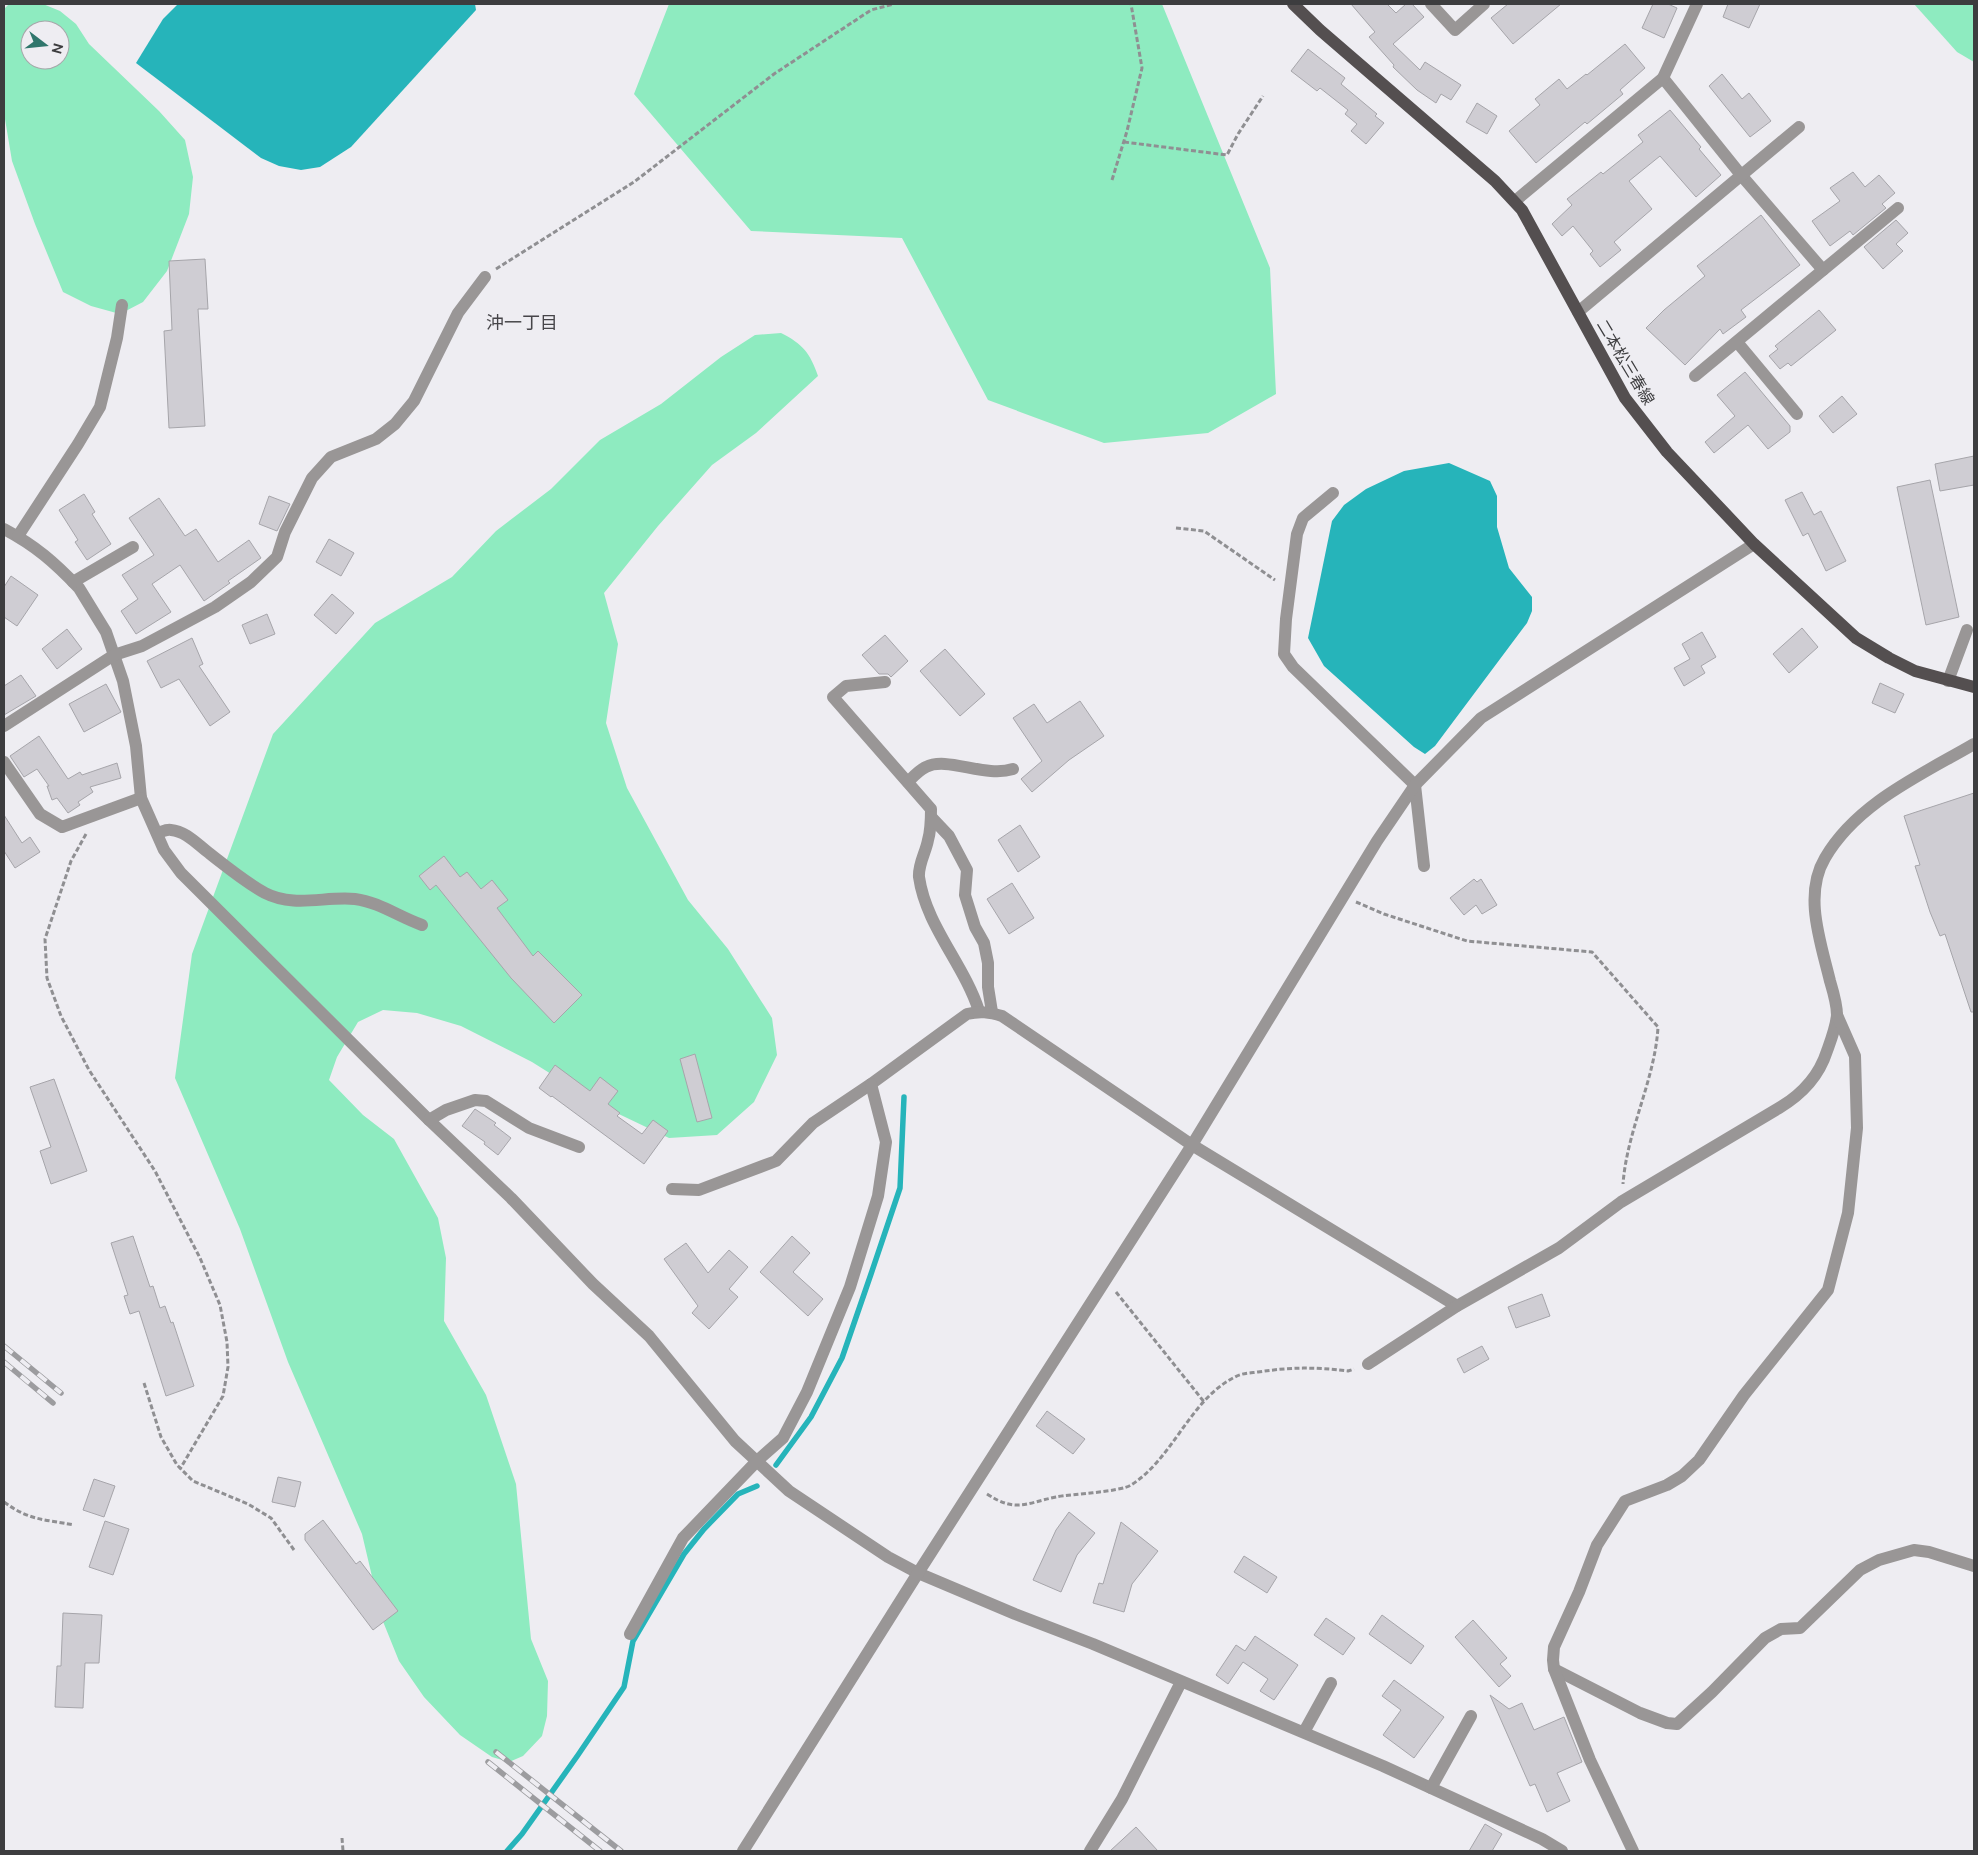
<svg xmlns="http://www.w3.org/2000/svg" width="1978" height="1855" viewBox="0 0 1978 1855" font-family="Ubuntu,'Noto Sans JP',sans-serif">
  <style>
    .green { fill: #8eebc0; fill-rule: evenodd }
    .water { fill: #26b4ba }
    .lines { fill: none; stroke-linecap: round; stroke-linejoin: round }
    .stream { stroke: #26b4ba; stroke-width: 5.5 }
    .building { fill: #cfcdd3; stroke: #a6a5aa }
    .path { stroke: #8f8f92; stroke-width: 3; stroke-dasharray: 5 2.5; stroke-linecap: butt }
    .minor { stroke: #999696; stroke-width: 12 }
    .major { stroke: #544f50; stroke-width: 12 }
    .rail-casing { stroke: #9c9c9f; stroke-width: 5.5 }
    .rail { stroke: #eeedf2; stroke-width: 4; stroke-dasharray: 11; stroke-linecap: butt }
    .labels { text-anchor: middle; dominant-baseline: central; stroke-width: 4; stroke-linejoin: round; paint-order: stroke }
    .street-label { font-size: 16px; fill: #3d3d3f; stroke: #eeedf2 }
    .neighbourhood-label { font-size: 18px; fill: #464549; stroke: #eeedf2 }
  </style>
  <rect width="100%" height="100%" fill="#eeedf2"/>
  <g class="green">
    <path d="M9 4H43L60 11 76 24 89 44 159 111 185 140 193 177 189 214 167 271 143 302 120 314 91 306 63 292 35 224 12 161 4 113V9ZM30 30H60V60H30Z"/>
    <polygon points="669,4 1162,4 1270,268 1276,394 1208,433 1104,443 988,400 902,238 751,231 634,94"/>
    <polygon points="1914,4 1974,4 1974,62 1957,52"/>
    <path d="M781 333C803 344 810 353 818 376L756 433 712 465 658 526 604 593 618 644 606 723 627 788 688 900 728 949 772 1018 777 1055 754 1102 717 1135 669 1138 602 1106 532 1062 461 1026 417 1013 383 1010 358 1022 337 1057 329 1080 363 1115 394 1139 438 1218 446 1258 444 1321 486 1395 516 1484 531 1639 548 1681 547 1716 542 1736 523 1756 509 1762 492 1757 460 1735 424 1697 399 1661 382 1619 362 1534 288 1362 240 1229 175 1078 192 954 273 734 375 623 452 577 496 531 551 489 600 440 661 404 721 357 755 335Z"/>
  </g>
  <g class="water">
    <polygon points="178,4 475,4 476,10 351,147 320,167 301,170 279,166 261,158 136,63 163,19"/>
    <polygon points="1449,463 1490,481 1497,496 1497,527 1509,568 1532,597 1532,611 1527,623 1435,746 1425,754 1414,747 1324,666 1308,638 1332,521 1344,505 1366,489 1404,471"/>
  </g>
  <g class="lines">
    <g class="stream">
      <polyline points="776,1465 811,1417 842,1358 871,1274 900,1188 904,1097"/>
      <polyline points="507,1851 522,1834 578,1755 624,1687 633,1641 684,1554 704,1529 738,1494 757,1486"/>
    </g>
  </g>
  <g class="building">
    <polygon points="1351,4 1387,4 1396,13 1406,4 1412,4 1424,17 1393,44 1420,70 1425,62 1461,85 1451,100 1441,94 1436,103 1417,90 1393,67 1394,65 1369,37 1375,32"/>
    <polygon points="1508,4 1561,4 1513,44 1491,18"/>
    <polygon points="1653,4 1668,4 1677,8 1664,38 1642,28"/>
    <polygon points="1728,4 1760,4 1749,28 1723,17"/>
    <polygon points="1625,44 1645,68 1620,90 1623,94 1587,124 1585,122 1536,163 1509,131 1540,105 1535,99 1559,79 1567,89 1586,74 1587,75"/>
    <polygon points="1308,49 1345,78 1341,84 1377,114 1375,116 1384,123 1366,144 1351,131 1357,124 1345,114 1348,110 1320,88 1317,91 1291,71"/>
    <polygon points="1722,74 1742,99 1749,93 1771,121 1750,137 1709,86"/>
    <polygon points="1477,103 1497,116 1487,134 1466,122"/>
    <polygon points="1670,110 1701,147 1699,149 1721,175 1696,197 1660,156 1629,181 1652,209 1614,242 1621,250 1600,267 1590,254 1593,251 1573,226 1562,236 1552,224 1572,205 1567,199 1601,172 1603,174 1643,142 1638,135"/>
    <polygon points="1853,172 1865,187 1879,175 1895,193 1882,204 1886,208 1853,235 1850,231 1830,246 1812,221 1840,201 1830,188"/>
    <polygon points="1761,215 1800,265 1741,310 1746,317 1723,334 1720,329 1685,365 1646,328 1664,310 1705,276 1697,266"/>
    <polygon points="1896,220 1908,233 1896,244 1903,251 1883,269 1864,247"/>
    <polygon points="205,259 208,309 198,309 205,426 169,428 164,331 172,330 169,261"/>
    <polygon points="1819,310 1836,330 1791,366 1788,363 1780,369 1769,356 1778,349 1775,346"/>
    <polygon points="1745,372 1790,426 1790,432 1768,449 1748,425 1714,453 1705,442 1735,416 1717,395"/>
    <polygon points="1842,396 1857,414 1833,433 1819,416"/>
    <polygon points="1974,456 1974,485 1940,491 1935,464"/>
    <polygon points="1930,480 1959,617 1926,625 1897,487"/>
    <polygon points="1802,492 1814,515 1821,511 1846,561 1826,571 1808,533 1803,536 1785,500"/>
    <polygon points="84,494 95,512 92,514 111,544 87,560 75,542 78,540 59,510"/>
    <polygon points="269,496 290,504 277,531 259,524"/>
    <polygon points="159,498 185,536 196,529 218,562 249,540 261,558 228,581 230,583 204,601 180,565 152,584 171,612 136,634 121,611 138,599 122,575 154,555 129,518"/>
    <polygon points="329,539 354,553 341,576 316,562"/>
    <polygon points="11,576 38,595 17,626 4,617 4,587"/>
    <polygon points="332,594 354,613 336,634 314,615"/>
    <polygon points="267,614 275,634 250,644 242,625"/>
    <polygon points="1802,628 1818,647 1789,673 1773,654"/>
    <polygon points="67,629 82,649 57,669 42,649"/>
    <polygon points="1702,632 1716,657 1701,666 1705,673 1684,686 1674,668 1690,659 1682,644"/>
    <polygon points="885,635 908,661 891,677 888,674 879,674 862,655"/>
    <polygon points="192,638 203,664 199,666 230,712 210,726 179,679 161,688 147,661"/>
    <polygon points="945,649 985,694 960,716 920,671"/>
    <polygon points="21,675 36,696 4,715 4,686"/>
    <polygon points="1880,683 1904,694 1895,713 1872,703"/>
    <polygon points="106,684 121,712 84,732 69,704"/>
    <polygon points="1080,701 1104,736 1069,760 1032,792 1021,779 1042,761 1013,718 1034,704 1047,723"/>
    <polygon points="39,736 68,779 80,772 82,775 117,763 121,778 90,787 93,792 78,802 80,805 68,813 57,798 52,800 47,786 49,786 37,769 24,777 10,756"/>
    <polygon points="1974,793 1974,1012 1971,1012 1945,934 1940,936 1930,912 1915,866 1920,865 1904,816"/>
    <polygon points="4,815 22,843 30,837 40,852 15,868 4,851"/>
    <polygon points="1020,825 1040,857 1018,872 998,840"/>
    <polygon points="444,856 460,877 467,872 481,889 492,880 508,900 497,908 533,956 538,951 582,995 554,1023 511,978 436,885 430,890 419,876"/>
    <polygon points="1474,879 1477,882 1481,879 1497,905 1482,914 1476,905 1464,915 1450,898"/>
    <polygon points="1012,883 1034,918 1009,934 987,899"/>
    <polygon points="695,1054 712,1118 697,1122 680,1059"/>
    <polygon points="555,1065 590,1091 600,1077 618,1091 608,1104 620,1113 617,1116 642,1134 653,1120 668,1131 644,1164 552,1096 551,1097 539,1088"/>
    <polygon points="54,1079 87,1171 51,1184 40,1151 51,1147 30,1087"/>
    <polygon points="475,1109 496,1123 494,1125 511,1138 498,1155 484,1144 485,1142 462,1126"/>
    <polygon points="133,1236 150,1287 153,1286 160,1308 165,1306 171,1323 173,1322 194,1386 166,1396 139,1311 130,1314 124,1296 128,1295 111,1243"/>
    <polygon points="792,1236 810,1253 793,1272 823,1299 808,1316 760,1272"/>
    <polygon points="686,1243 708,1273 729,1250 748,1267 729,1289 738,1297 709,1329 692,1313 698,1306 664,1259"/>
    <polygon points="1542,1294 1550,1316 1516,1328 1508,1307"/>
    <polygon points="1482,1346 1489,1359 1464,1373 1457,1359"/>
    <polygon points="1047,1411 1085,1439 1073,1454 1036,1426"/>
    <polygon points="278,1477 301,1482 295,1507 272,1502"/>
    <polygon points="94,1479 115,1486 104,1517 83,1510"/>
    <polygon points="1069,1512 1095,1533 1077,1555 1061,1592 1033,1580 1056,1530"/>
    <polygon points="323,1520 356,1564 360,1561 398,1611 373,1630 305,1540 305,1534"/>
    <polygon points="105,1521 129,1529 113,1575 89,1567"/>
    <polygon points="1121,1522 1158,1551 1132,1584 1124,1612 1093,1603 1099,1583 1103,1584"/>
    <polygon points="1244,1556 1277,1577 1267,1593 1234,1572"/>
    <polygon points="63,1613 102,1615 99,1663 85,1663 83,1708 55,1707 57,1666 61,1666"/>
    <polygon points="1382,1615 1424,1646 1411,1664 1369,1634"/>
    <polygon points="1326,1618 1355,1638 1343,1655 1314,1635"/>
    <polygon points="1473,1620 1507,1658 1500,1664 1511,1676 1499,1687 1455,1637"/>
    <polygon points="1255,1636 1298,1665 1274,1700 1260,1691 1268,1679 1243,1662 1228,1684 1216,1675 1236,1645 1245,1651"/>
    <polygon points="1394,1680 1444,1717 1414,1758 1383,1735 1401,1710 1382,1696"/>
    <polygon points="1490,1695 1509,1709 1522,1703 1534,1730 1564,1717 1582,1762 1557,1773 1570,1801 1547,1812 1535,1784 1530,1786"/>
    <polygon points="1485,1824 1502,1834 1492,1851 1469,1851"/>
    <polygon points="1136,1827 1158,1851 1110,1851"/>
  </g>
  <g class="lines">
    <g class="path">
      <polyline points="1124,142 1227,155 1238,134 1263,96"/>
      <polyline points="1112,180 1127,131 1142,68 1131,4"/>
      <polyline points="496,269 634,182 774,74 871,10 894,4"/>
      <polyline points="1176,528 1204,531 1275,580"/>
      <polyline points="86,834 71,861 45,939 47,978 61,1016 89,1070 155,1171 200,1258 220,1305 227,1342 228,1367 223,1396 180,1469"/>
      <path d="M1356 902 1384 914 1467 941 1592 952 1658 1027C1655 1080 1627 1130 1623 1184"/>
      <polyline points="1116,1292 1205,1403"/>
      <polyline points="144,1383 161,1437 177,1465 193,1481 248,1504 271,1518 294,1550"/>
      <path d="M987 1494C1016 1513 1026 1503 1056 1497 1071 1494 1120 1492 1131 1485 1173 1459 1190 1399 1235 1377 1242 1373 1250 1373 1258 1372 1292 1367 1314 1367 1348 1371L1354 1369"/>
      <path d="M4 1502C30 1521 44 1519 74 1525"/>
      <polyline points="342,1838 343,1851"/>
    </g>
    <g class="minor">
      <polyline points="1431,4 1455,30 1484,4"/>
      <polyline points="1663,78 1741,175 1823,270"/>
      <polyline points="1515,201 1663,78 1697,4"/>
      <polyline points="1578,312 1799,127"/>
      <polyline points="1737,342 1797,414"/>
      <polyline points="1695,376 1898,208"/>
      <polyline points="1333,493 1303,518 1297,534 1286,619 1284,654 1293,667 1415,785 1424,866"/>
      <path d="M4 529C36 546 54 562 79 588L106 632 123 681 136 746 141 798 164 850 181 873 429 1120 511 1198 593 1284 649 1336 735 1441 789 1491 888 1557 918 1573 1015 1614 1093 1644 1383 1766 1542 1839 1562 1851"/>
      <polyline points="18,536 78,444 100,407 117,338 122,305"/>
      <polyline points="73,582 133,547"/>
      <polyline points="1948,681 1967,630"/>
      <path d="M885 682 846 686 833 697 931 809C931 819 931 830 928 840 926 852 918 864 919 877 926 926 964 964 979 1011"/>
      <polyline points="4,726 114,655 142,646 215,607 251,582 277,557 285,532 312,478 331,457 376,439 395,424 414,401 458,313 485,277"/>
      <polyline points="4,762 40,814 62,827 141,798"/>
      <path d="M908 782C913 777 919 770 926 767 947 756 985 778 1013 769"/>
      <polyline points="931,817 949,836 967,870 965,895 975,927 984,943 988,963 988,987 992,1012"/>
      <path d="M157 833C161 832 167 829 171 830 186 831 198 845 209 853 227 867 245 882 265 893 294 908 325 896 355 899 379 902 399 917 422 925"/>
      <polyline points="429,1120 446,1110 475,1100 486,1101 529,1128 579,1147"/>
      <path d="M672 1189 699 1190 776 1161 813 1123 871 1084 967 1014C980 1011 989 1012 1002 1016L1192 1145 1457 1306"/>
      <path d="M1368 1364 1457 1306 1559 1248 1621 1202 1779 1108C1801 1095 1819 1076 1827 1051 1831 1040 1836 1027 1837 1015 1837 1004 1833 991 1830 981 1821 943 1803 895 1825 858 1857 803 1921 775 1974 744"/>
      <polyline points="630,1634 683,1538 757,1461 783,1438 807,1392 850,1287 878,1196 886,1142 871,1084"/>
      <polyline points="1554,1669 1640,1713 1667,1723 1677,1724 1712,1692 1765,1638 1781,1629 1800,1628 1860,1570 1879,1560 1914,1550 1929,1552 1974,1566"/>
      <polyline points="1304,1732 1331,1683"/>
      <polyline points="1431,1788 1471,1716"/>
      <polyline points="743,1851 918,1573 1192,1145 1377,841 1415,785 1481,718 1754,544"/>
      <polyline points="1090,1851 1122,1799 1181,1682"/>
      <polyline points="1633,1851 1590,1760 1554,1669 1553,1660 1554,1647 1579,1592 1597,1545 1625,1501 1667,1485 1682,1476 1699,1460 1744,1395 1828,1290 1848,1213 1857,1128 1855,1056 1837,1015"/>
    </g>
    <polyline class="major" points="1293,4 1320,30 1495,181 1522,210 1625,398 1667,452 1754,544 1856,638 1889,658 1915,671 1974,687"/>
    <defs>
      <g id="rail">
        <polyline points="4,1346 61,1393"/>
        <polyline points="4,1362 53,1403"/>
        <polyline points="496,1752 621,1851"/>
        <polyline points="488,1762 600,1851"/>
      </g>
    </defs>
    <use href="#rail" class="rail-casing"/>
    <use href="#rail" class="rail"/>
  </g>
  <g class="labels">
    <g class="street-label">
      <text transform="translate(1626 362) rotate(59)">二本松三春線</text>
    </g>
    <g class="neighbourhood-label">
      <text x="522" y="322">沖一丁目</text>
    </g>
  </g>
  <rect width="1978" height="1855" fill="none" stroke="#3d3d3f" stroke-width="10"/>
  <g transform="translate(45 45) rotate(106)"><circle r="24" fill="#eeedf2" stroke="#a7a7aa"/>
  <path d="M0-4L9 19L0 12L-9 19Z" fill="#30766c"/>
  <text y="-8" font-size="14" font-weight="bold" text-anchor="middle" fill="#3d3d3f">N</text>
  </g>
</svg>
